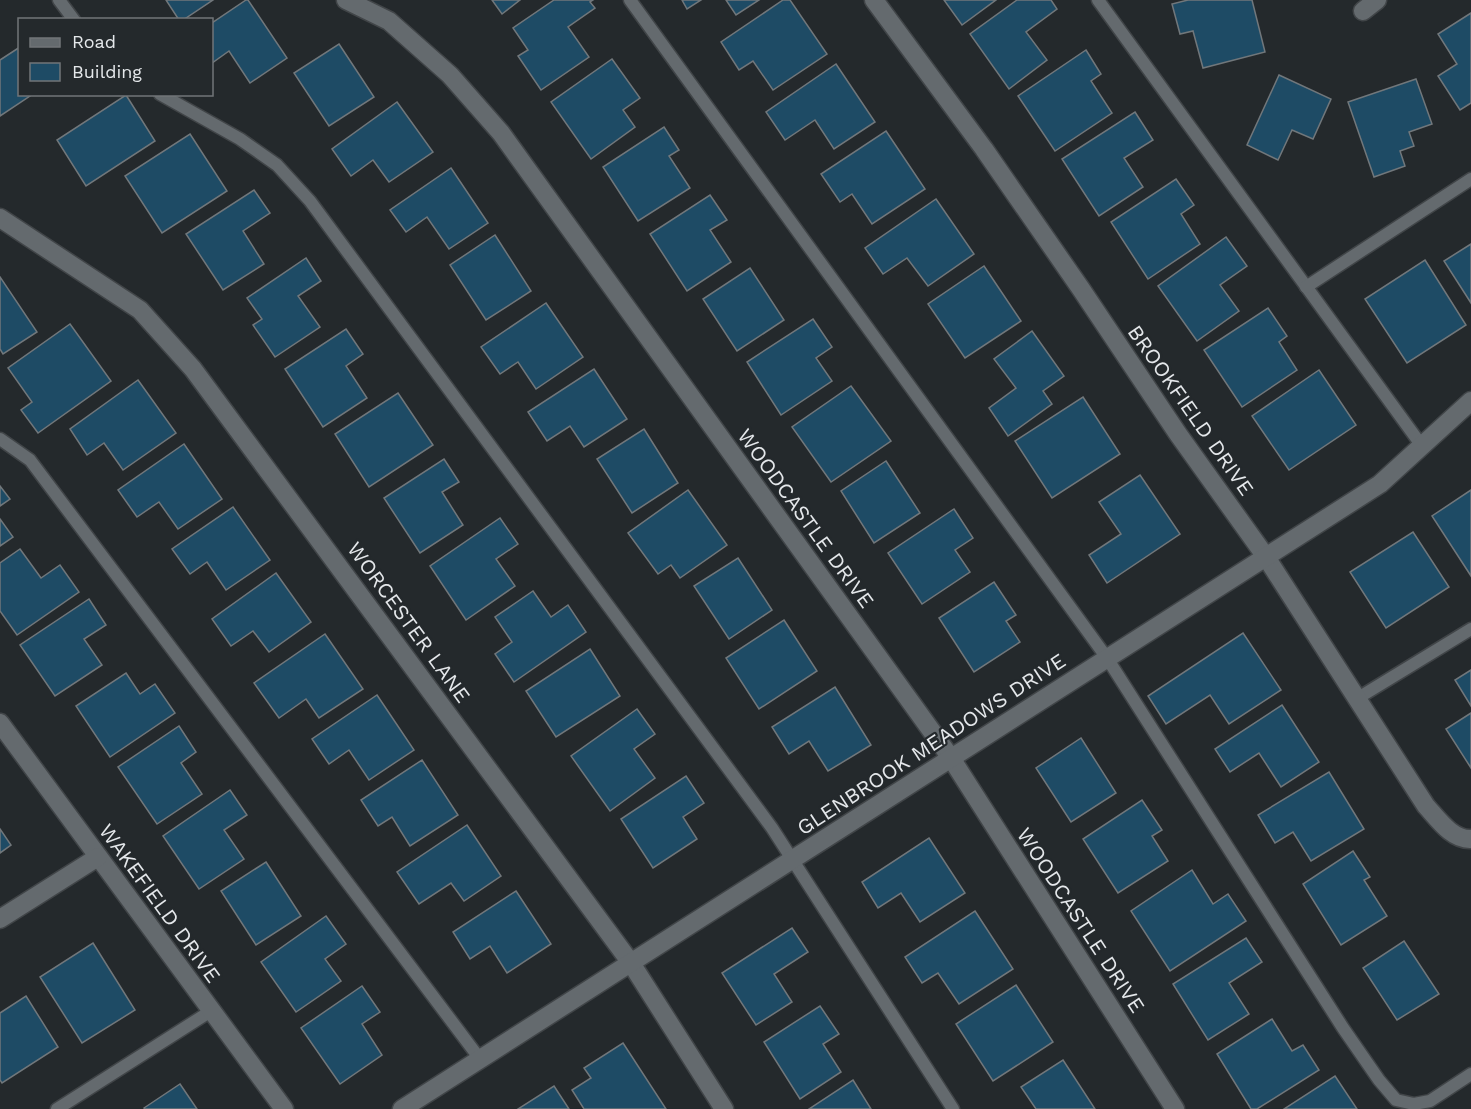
<svg xmlns="http://www.w3.org/2000/svg" width="1471" height="1109" viewBox="0 0 1471 1109" font-family="'Work Sans',sans-serif">
  <style>
    .building { fill: #1e4b65; stroke: #71777b; stroke-width: 1.5 }
    .lines { fill: none; stroke-linecap: round; stroke-linejoin: round }
    .lane-casing { stroke: #414548; stroke-width: 15 }
    .street-casing { stroke: #414548; stroke-width: 21 }
    .lane { stroke: #646a6e; stroke-width: 12 }
    .street { stroke: #646a6e; stroke-width: 18 }
    .labels { text-anchor: middle; dominant-baseline: central; stroke-width: 4.5; stroke-linejoin: round; paint-order: stroke }
    .street-label { font-size: 21px; fill: #e5e8eb; stroke: #24292c }
  </style>
  <rect width="100%" height="100%" fill="#24292c"/>
  <g class="building">
    <polygon points="166,0 213,0 183,20 179,20"/>
    <polygon points="246,0 248,0 287,58 250,83 229,51 212,63 212,23"/>
    <polygon points="492,0 520,0 502,14"/>
    <polygon points="554,0 593,0 590,2 595,8 568,27 589,57 541,90 518,56 528,50 513,28"/>
    <polygon points="682,0 701,0 687,9"/>
    <polygon points="726,0 759,0 736,15"/>
    <polygon points="783,0 790,0 827,54 773,90 753,61 739,70 721,42"/>
    <polygon points="944,0 996,0 962,25"/>
    <polygon points="1017,0 1051,0 1057,9 1026,32 1047,60 1009,89 970,34"/>
    <polygon points="1188,0 1252,0 1265,52 1203,68 1193,31 1180,34 1172,4"/>
    <polygon points="1471,13 1471,103 1460,110 1438,76 1457,64 1438,34"/>
    <polygon points="339,44 374,97 329,126 294,73"/>
    <polygon points="20,47 20,94 33,94 0,116 0,60"/>
    <polygon points="1086,50 1101,74 1091,81 1112,113 1055,151 1018,96"/>
    <polygon points="612,59 640,98 623,110 635,127 591,159 551,102"/>
    <polygon points="836,64 875,122 834,149 815,120 785,140 766,112"/>
    <polygon points="1279,75 1331,99 1313,139 1292,130 1278,160 1247,145"/>
    <polygon points="1416,79 1432,124 1409,132 1414,146 1400,151 1405,166 1374,177 1348,102"/>
    <polygon points="126,95 155,141 86,186 57,140"/>
    <polygon points="397,102 433,152 389,182 373,160 351,176 332,149"/>
    <polygon points="1135,112 1153,140 1124,158 1143,187 1099,216 1062,159"/>
    <polygon points="664,127 679,150 669,156 690,188 638,221 603,167"/>
    <polygon points="886,131 925,189 872,224 852,194 840,202 821,174"/>
    <polygon points="190,134 227,191 162,233 125,176"/>
    <polygon points="451,168 488,223 449,249 427,217 406,232 390,210"/>
    <polygon points="1176,179 1194,205 1181,214 1200,244 1148,279 1111,222"/>
    <polygon points="254,190 270,213 243,231 264,264 223,290 186,234"/>
    <polygon points="710,195 727,220 710,230 731,262 687,291 650,234"/>
    <polygon points="936,199 974,254 928,286 907,258 883,274 865,248"/>
    <polygon points="495,235 531,291 486,320 450,265"/>
    <polygon points="1226,237 1247,266 1220,285 1239,311 1197,341 1158,286"/>
    <polygon points="1471,244 1471,303 1444,261"/>
    <polygon points="306,258 321,281 298,296 320,327 275,357 253,325 262,319 247,298"/>
    <polygon points="1425,260 1466,325 1407,363 1365,299"/>
    <polygon points="984,266 1021,321 965,358 928,304"/>
    <polygon points="750,268 784,320 737,351 703,299"/>
    <polygon points="0,277 37,332 3,354 0,349"/>
    <polygon points="546,303 583,357 536,389 518,362 500,374 481,347"/>
    <polygon points="1268,308 1287,336 1279,342 1297,370 1242,407 1204,350"/>
    <polygon points="813,319 832,347 816,358 832,381 781,415 747,362"/>
    <polygon points="70,324 111,381 38,433 21,410 32,402 8,368"/>
    <polygon points="346,329 363,354 346,366 367,398 323,427 285,369"/>
    <polygon points="1032,331 1064,376 1043,391 1052,404 1008,436 989,408 1016,388 994,359"/>
    <polygon points="594,369 627,419 584,447 570,426 547,441 528,412"/>
    <polygon points="1319,370 1356,425 1289,470 1252,416"/>
    <polygon points="138,380 176,433 123,470 104,443 87,455 70,429"/>
    <polygon points="851,386 891,441 831,482 792,427"/>
    <polygon points="398,393 433,445 369,487 335,434"/>
    <polygon points="1083,397 1120,454 1052,498 1015,441"/>
    <polygon points="644,429 678,483 632,513 597,459"/>
    <polygon points="184,444 222,499 178,529 159,502 137,517 118,490"/>
    <polygon points="444,459 459,482 442,492 463,525 420,553 384,498"/>
    <polygon points="886,461 920,513 874,543 841,491"/>
    <polygon points="1140,475 1180,534 1107,583 1089,555 1121,534 1099,502"/>
    <polygon points="0,486 10,499 0,506"/>
    <polygon points="688,490 727,545 680,578 671,565 658,574 628,533"/>
    <polygon points="1471,490 1471,576 1432,516"/>
    <polygon points="233,507 270,560 226,590 207,562 190,574 172,549"/>
    <polygon points="954,509 973,538 955,550 970,572 922,604 888,553"/>
    <polygon points="500,518 518,544 496,559 515,586 466,620 430,566"/>
    <polygon points="0,519 13,537 0,546"/>
    <polygon points="1413,532 1449,587 1386,628 1350,572"/>
    <polygon points="20,549 41,578 60,565 79,592 17,635 0,611 0,563"/>
    <polygon points="738,558 772,610 729,639 694,586"/>
    <polygon points="276,573 311,622 269,652 253,631 231,646 212,619"/>
    <polygon points="994,582 1016,615 1006,621 1020,642 974,672 939,618"/>
    <polygon points="533,591 551,617 568,605 586,632 514,682 495,654 512,642 495,617"/>
    <polygon points="89,599 106,625 84,639 102,665 55,696 20,645"/>
    <polygon points="784,620 817,671 759,709 726,658"/>
    <polygon points="1243,633 1281,690 1229,724 1210,695 1166,724 1148,696"/>
    <polygon points="325,634 363,689 319,718 306,699 279,718 254,683"/>
    <polygon points="590,649 620,696 556,737 526,691"/>
    <polygon points="1471,670 1471,706 1455,680"/>
    <polygon points="126,673 140,694 155,684 175,713 110,757 76,706"/>
    <polygon points="835,687 871,745 828,771 809,741 789,754 772,727"/>
    <polygon points="377,695 414,750 369,780 349,750 329,764 312,739"/>
    <polygon points="1282,705 1319,762 1281,787 1259,753 1230,772 1215,749"/>
    <polygon points="637,709 655,734 634,749 655,778 610,811 571,756"/>
    <polygon points="1471,713 1471,768 1446,729"/>
    <polygon points="179,726 196,752 181,763 202,794 157,824 118,767"/>
    <polygon points="1081,738 1116,793 1071,822 1036,768"/>
    <polygon points="422,760 458,815 410,846 392,817 378,826 361,800"/>
    <polygon points="1329,772 1364,829 1311,861 1293,832 1275,843 1258,815"/>
    <polygon points="686,776 704,803 683,817 697,839 653,868 621,819"/>
    <polygon points="230,790 247,815 224,830 244,859 199,889 163,836"/>
    <polygon points="1142,800 1162,830 1152,836 1168,861 1118,893 1083,839"/>
    <polygon points="467,825 501,876 464,901 451,883 419,904 397,872"/>
    <polygon points="0,829 11,845 0,853"/>
    <polygon points="929,838 965,893 920,922 901,893 878,908 862,882"/>
    <polygon points="1353,851 1370,877 1364,880 1387,916 1341,945 1303,884"/>
    <polygon points="266,862 301,916 256,945 221,891"/>
    <polygon points="1192,870 1213,904 1228,894 1246,921 1170,971 1131,911"/>
    <polygon points="516,891 551,944 507,973 490,946 470,959 453,932"/>
    <polygon points="975,911 1013,969 959,1004 938,973 922,983 905,957"/>
    <polygon points="326,916 346,944 325,959 341,981 296,1012 261,962"/>
    <polygon points="792,928 808,952 774,974 792,1002 756,1025 722,973"/>
    <polygon points="1246,938 1262,962 1229,983 1249,1014 1208,1040 1173,984"/>
    <polygon points="1404,941 1439,994 1397,1020 1363,968"/>
    <polygon points="93,943 135,1010 82,1043 40,977"/>
    <polygon points="1016,985 1053,1042 993,1081 956,1024"/>
    <polygon points="362,986 380,1012 362,1024 382,1055 340,1084 301,1028"/>
    <polygon points="26,996 58,1047 2,1083 0,1080 0,1013"/>
    <polygon points="820,1006 839,1034 823,1044 841,1072 800,1099 764,1042"/>
    <polygon points="1272,1019 1292,1051 1303,1045 1319,1070 1257,1109 1251,1109 1217,1054"/>
    <polygon points="623,1043 666,1109 584,1109 572,1090 591,1078 584,1068"/>
    <polygon points="1063,1060 1095,1109 1036,1109 1021,1087"/>
    <polygon points="1335,1076 1357,1109 1284,1109"/>
    <polygon points="853,1080 871,1109 809,1109"/>
    <polygon points="180,1084 197,1109 145,1109 144,1108"/>
    <polygon points="554,1086 569,1109 518,1109"/>
  </g>
  <g class="lines">
    <defs>
      <g id="lane">
        <polyline points="59,0 74,20"/>
        <polyline points="630,0 1107,658 1343,1028 1379,1080 1396,1100 1414,1104 1430,1101 1471,1074"/>
        <polyline points="1098,0 1422,446"/>
        <polyline points="160,94 240,139 277,165 310,201 772,828 953,1109"/>
        <polyline points="1306,287 1471,179"/>
        <polyline points="0,439 30,460 480,1059"/>
        <polyline points="1358,698 1471,629"/>
        <polyline points="57,1109 211,1011"/>
      </g>
      <g id="street">
        <polyline points="346,0 389,21 450,75 501,133 951,758 1175,1109"/>
        <path d="M874 0 984 149 1081 289 1178 434 1266 557 1426 806C1438 819 1452 840 1471 839"/>
        <polyline points="1363,11 1377,0"/>
        <polyline points="0,218 140,310 193,369 631,963 724,1109"/>
        <polyline points="0,723 284,1109"/>
        <polyline points="0,919 98,857"/>
        <polyline points="402,1109 1380,484 1471,401"/>
      </g>
    </defs>
    <use href="#lane" class="lane-casing"/>
    <use href="#street" class="street-casing"/>
    <use href="#lane" class="lane"/>
    <use href="#street" class="street"/>
  </g>
  <g class="labels">
    <g class="street-label">
      <text transform="translate(1191 410) rotate(55)">BROOKFIELD DRIVE</text>
      <text transform="translate(806 518) rotate(54)">WOODCASTLE DRIVE</text>
      <text transform="translate(409 622) rotate(54)">WORCESTER LANE</text>
      <text transform="translate(931 744) rotate(-33)">GLENBROOK MEADOWS DRIVE</text>
      <text transform="translate(160 903) rotate(54)">WAKEFIELD DRIVE</text>
      <text transform="translate(1081 920) rotate(57)">WOODCASTLE DRIVE</text>
    </g>
  </g>
  <rect x="18" y="18" width="195" height="78" fill="#24292c" stroke="#717578" stroke-width="1.5"/>
  <rect x="30" y="38" width="30" height="9" fill="#646a6e" stroke="#717578" stroke-width="1.5"/>
  <text x="72" y="48" font-size="18" fill="#e5e8eb">Road</text>
  <rect x="30" y="63" width="30" height="18" fill="#1e4b65" stroke="#717578" stroke-width="1.5"/>
  <text x="72" y="78" font-size="18" fill="#e5e8eb">Building</text>
</svg>
